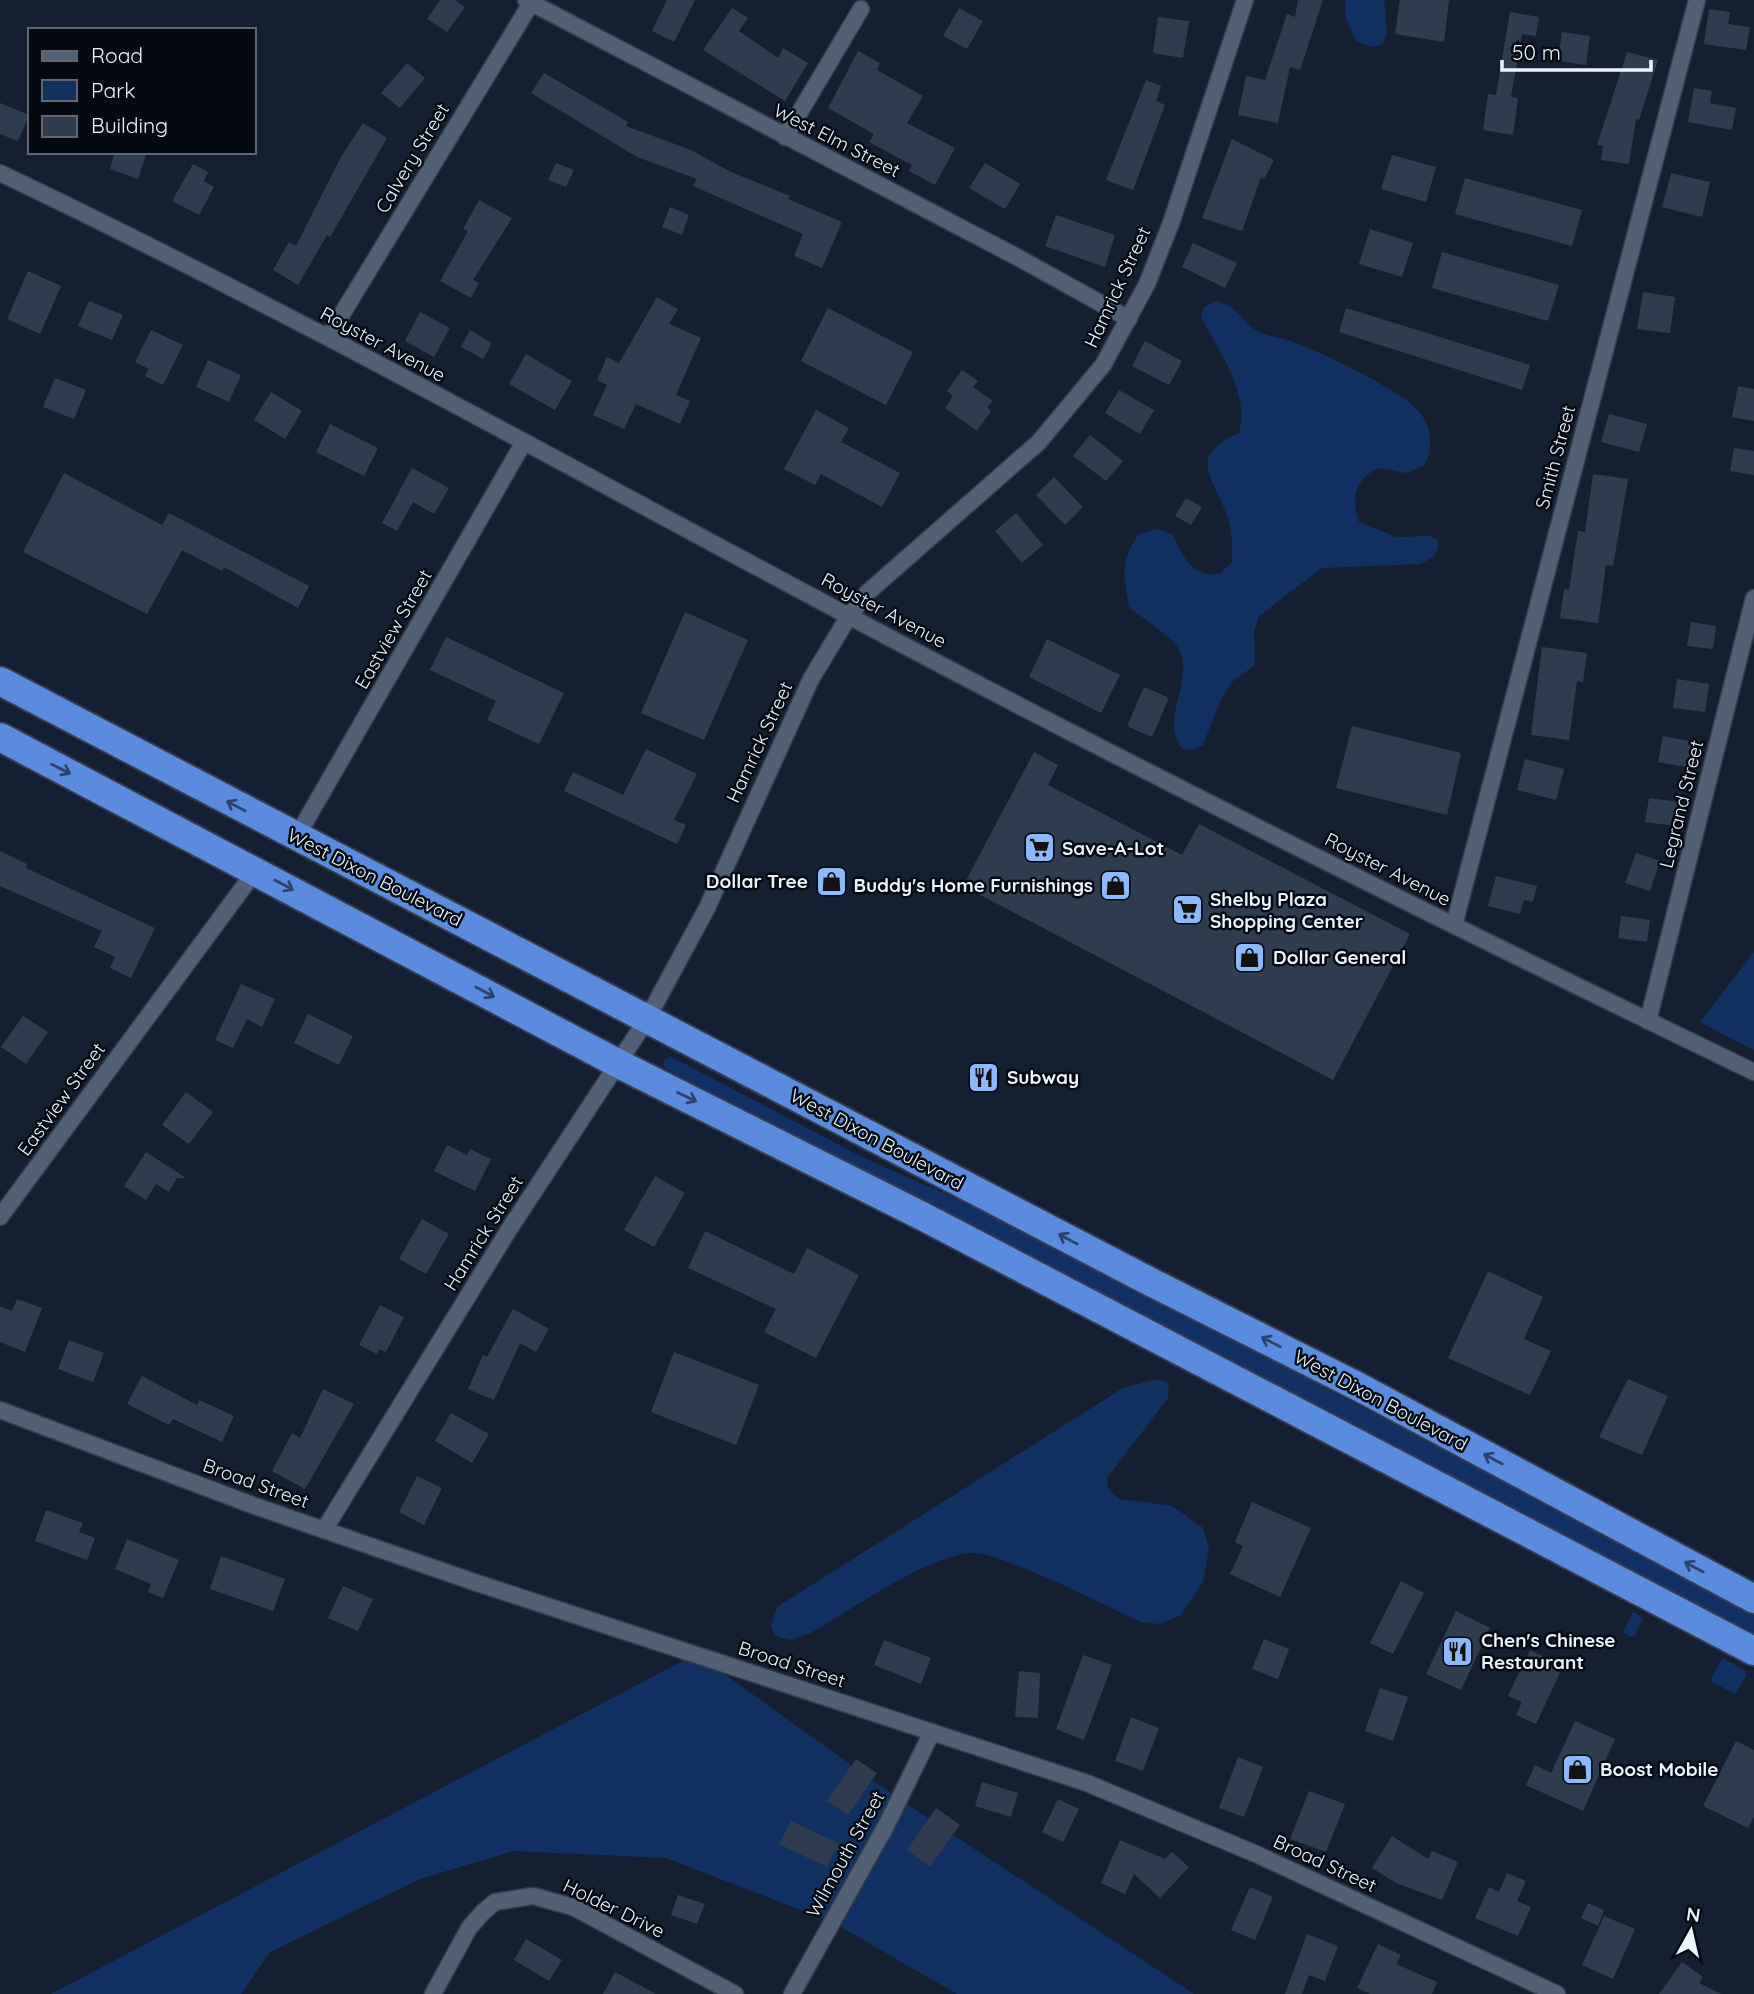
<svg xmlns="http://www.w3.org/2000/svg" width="1754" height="1994" viewBox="0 0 1754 1994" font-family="Quicksand,sans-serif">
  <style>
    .green { fill: #113163 }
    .building { fill: #303d51 }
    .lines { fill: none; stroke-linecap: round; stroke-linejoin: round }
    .street-casing { stroke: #353c4c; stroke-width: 19 }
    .highway-casing { stroke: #353c4c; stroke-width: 32 }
    .street { stroke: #526076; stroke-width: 16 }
    .highway { stroke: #598cde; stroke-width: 28 }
    .oneway { stroke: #2b446e }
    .labels { text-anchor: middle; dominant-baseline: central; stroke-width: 5; stroke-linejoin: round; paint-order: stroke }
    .street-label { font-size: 19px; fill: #ecf3fd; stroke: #050a12 }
    .poi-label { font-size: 19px; font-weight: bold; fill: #ecf3fd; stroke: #050a12; text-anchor: start }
  </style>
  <rect width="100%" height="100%" fill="#142032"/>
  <g class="green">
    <polygon points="1345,0 1384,0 1387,33 1383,44 1372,47 1356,41 1346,18"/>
    <path d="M1216 301C1237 305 1239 318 1254 329 1263 336 1279 337 1290 341 1317 350 1406 392 1421 414 1432 431 1433 447 1425 465L1407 473 1377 468C1354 481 1351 499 1359 522L1396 537 1429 536 1438 540C1439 554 1433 558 1420 564L1322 568 1259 616 1254 632 1255 665 1233 681 1220 701 1203 745 1192 750 1182 749C1159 717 1195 682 1179 649 1173 637 1141 617 1129 607 1124 574 1119 563 1139 534L1157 529 1172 534C1185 558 1189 576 1220 574L1232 562C1233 545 1232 529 1226 513 1212 475 1187 456 1239 433 1250 392 1219 352 1201 317L1204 307Z"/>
    <polygon points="1754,952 1754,1049 1753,1050 1700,1022"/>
    <polygon points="670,1056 864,1158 1009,1222 1754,1613 1754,1642 742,1113 664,1067 663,1061"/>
    <path d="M1157 1379 1166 1382 1169 1389 1168 1398 1107 1478 1108 1488 1119 1499 1172 1506 1203 1528 1209 1549 1203 1582 1181 1615 1160 1624 1141 1622C1111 1608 994 1548 968 1553 921 1560 854 1608 811 1633L790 1640 776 1636 771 1627 777 1607 1123 1388Z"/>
    <polygon points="1633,1612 1643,1618 1635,1635 1630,1637 1623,1632"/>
    <polygon points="696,1654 899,1799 1194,1994 957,1994 832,1922 666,1858 513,1851 420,1879 270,1952 241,1994 51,1994"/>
    <polygon points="1723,1658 1745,1671 1746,1676 1735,1694 1712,1682 1712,1676"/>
  </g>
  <g class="building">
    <polygon points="440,0 455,0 465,7 447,32 427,19"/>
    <polygon points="667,0 695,0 674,42 652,31"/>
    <polygon points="1298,0 1323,0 1300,70 1290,67 1278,123 1238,115 1246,76 1265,80 1287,14 1295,17"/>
    <polygon points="1400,0 1449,0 1444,42 1395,34"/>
    <polygon points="732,8 748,18 739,31 778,58 783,48 808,63 785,101 703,50"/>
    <polygon points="959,8 983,21 967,49 943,36"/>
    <polygon points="1709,9 1730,12 1728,24 1750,27 1746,50 1704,44"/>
    <polygon points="1510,12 1539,17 1536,36 1522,34 1511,97 1518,98 1513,135 1483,130 1488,94 1496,95"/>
    <polygon points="1158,17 1189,21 1183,58 1153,53"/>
    <polygon points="1562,32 1590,36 1586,65 1558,61"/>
    <polygon points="858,51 880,63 877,70 923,96 907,123 955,148 935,185 909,171 912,165 869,142 874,134 828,108"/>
    <polygon points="1627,52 1658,60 1639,120 1636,119 1629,164 1601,160 1603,146 1597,145"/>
    <polygon points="407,63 425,78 400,108 381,93"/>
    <polygon points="544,73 628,122 626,126 691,150 731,172 790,196 788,199 842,222 822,268 794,256 803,234 693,186 697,179 637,157 531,93"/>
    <polygon points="1146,80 1161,86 1156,101 1165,105 1133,190 1106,180"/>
    <polygon points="1694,88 1712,91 1710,103 1736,108 1732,130 1688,122"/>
    <polygon points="0,103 29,115 18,141 0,134"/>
    <polygon points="363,123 387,138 330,237 327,235 298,285 273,270 289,242 296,246 341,157"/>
    <polygon points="1232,139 1274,160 1264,179 1261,177 1242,231 1202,218"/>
    <polygon points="115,152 147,152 138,179 110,169"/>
    <polygon points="1392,155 1436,167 1426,202 1381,189"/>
    <polygon points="556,163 574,170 566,187 548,180"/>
    <polygon points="985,163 1020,184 1005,209 969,188"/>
    <polygon points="193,164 208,172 204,181 214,187 199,215 172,201"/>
    <polygon points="1671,173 1710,182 1702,217 1662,207"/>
    <polygon points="1465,178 1582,210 1572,246 1455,214"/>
    <polygon points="479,200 512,218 473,280 479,283 471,298 440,281 468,231 463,229"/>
    <polygon points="670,207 689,215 682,235 662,227"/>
    <polygon points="1056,215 1115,235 1105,267 1045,246"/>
    <polygon points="1370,229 1413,243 1402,277 1359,264"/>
    <polygon points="1193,243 1237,263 1225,288 1182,267"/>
    <polygon points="1442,252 1559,285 1548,321 1432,288"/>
    <polygon points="28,271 61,286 40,334 7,319"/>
    <polygon points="1643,292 1675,297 1670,333 1637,329"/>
    <polygon points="657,297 678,309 669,324 701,338 676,395 690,401 680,424 636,404 624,429 593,415 607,385 597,380 607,357 619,363"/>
    <polygon points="89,301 123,315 112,340 78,326"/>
    <polygon points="828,308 913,352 886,405 801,361"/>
    <polygon points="1346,308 1530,365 1522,390 1339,332"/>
    <polygon points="420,312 450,328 434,357 405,341"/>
    <polygon points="151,330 183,345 163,385 145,376 149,369 135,362"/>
    <polygon points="470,330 492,343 483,359 461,347"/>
    <polygon points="1145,341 1182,361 1169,385 1132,366"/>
    <polygon points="526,354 572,381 555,410 509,384"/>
    <polygon points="208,360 241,375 229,402 196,387"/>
    <polygon points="962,370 978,381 973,387 993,401 987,407 991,411 977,431 945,408 953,396 947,391"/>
    <polygon points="55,378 86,390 74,419 43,407"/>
    <polygon points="1738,386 1754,389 1754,421 1732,417"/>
    <polygon points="1119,390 1154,410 1140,434 1105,413"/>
    <polygon points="271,392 302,411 285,439 254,420"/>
    <polygon points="816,410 849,428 841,442 900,473 882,507 821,474 815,485 784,469"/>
    <polygon points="1609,414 1647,424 1639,452 1601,442"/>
    <polygon points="330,424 378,448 364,476 316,452"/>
    <polygon points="1090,435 1123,461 1106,481 1073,456"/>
    <polygon points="1734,448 1754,451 1754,475 1730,471"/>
    <polygon points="412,468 449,488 434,514 413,502 397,531 382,523"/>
    <polygon points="64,473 162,525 169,513 309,586 298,608 224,567 222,571 182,550 147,614 23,552"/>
    <polygon points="1593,474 1628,479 1613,566 1606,565 1598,623 1560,618 1564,589 1569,590 1578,531 1585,532"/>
    <polygon points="1054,477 1083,507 1065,525 1036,495"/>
    <polygon points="1186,498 1202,507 1191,525 1175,516"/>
    <polygon points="1016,513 1043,545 1022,563 995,531"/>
    <polygon points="685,612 748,640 704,740 641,713"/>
    <polygon points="1691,622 1716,626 1713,649 1687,646"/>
    <polygon points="446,637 564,693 539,744 487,720 496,701 430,670"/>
    <polygon points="1047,639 1120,675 1101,713 1029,677"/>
    <polygon points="1542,647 1587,653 1583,682 1577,681 1569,740 1531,735"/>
    <polygon points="1677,679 1709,684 1705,712 1673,708"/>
    <polygon points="1144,687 1169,698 1152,737 1127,726"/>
    <polygon points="1352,726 1461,753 1447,815 1336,788"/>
    <polygon points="1663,736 1695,742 1690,768 1658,762"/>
    <polygon points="646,749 697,774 674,820 686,825 677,844 564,791 573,772 623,795"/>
    <polygon points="1034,752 1058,765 1048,785 1182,855 1199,824 1410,934 1333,1080 963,886"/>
    <polygon points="1525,759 1564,769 1556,800 1517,790"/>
    <polygon points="1649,798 1679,802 1676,826 1645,822"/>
    <polygon points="0,851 27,864 26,868 155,928 131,978 110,968 115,957 94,947 102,931 0,886"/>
    <polygon points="1636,853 1660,861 1650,891 1625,883"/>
    <polygon points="1496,876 1537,886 1533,902 1524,900 1520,914 1488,906"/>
    <polygon points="1621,916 1650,920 1647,942 1618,938"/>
    <polygon points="241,984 275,999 262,1027 247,1019 233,1048 215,1040"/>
    <polygon points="308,1014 353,1036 339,1065 294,1043"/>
    <polygon points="23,1016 48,1032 26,1064 1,1047"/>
    <polygon points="186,1092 213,1112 189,1144 162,1125"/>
    <polygon points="447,1145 467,1155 470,1149 491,1159 475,1191 434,1171"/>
    <polygon points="146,1152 186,1178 177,1178 169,1192 156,1184 146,1200 124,1186"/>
    <polygon points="655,1176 685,1193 654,1247 624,1230"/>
    <polygon points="422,1219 449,1234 426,1274 399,1259"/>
    <polygon points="705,1231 794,1274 807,1248 859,1275 816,1358 764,1332 776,1309 688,1268"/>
    <polygon points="1488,1271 1543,1297 1524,1339 1551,1351 1530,1395 1448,1358"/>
    <polygon points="17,1299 42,1308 25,1352 0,1342 0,1306 12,1311"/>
    <polygon points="380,1305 404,1317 386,1352 379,1349 377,1354 359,1345"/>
    <polygon points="513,1309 549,1329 536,1352 520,1343 494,1400 468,1389 483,1355 487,1357"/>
    <polygon points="69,1340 104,1353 93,1382 58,1369"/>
    <polygon points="674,1352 759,1385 736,1445 651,1412"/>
    <polygon points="142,1376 197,1405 199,1400 234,1416 222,1442 173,1419 169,1425 127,1404"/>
    <polygon points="1628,1379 1668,1396 1642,1455 1599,1437"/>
    <polygon points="323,1389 354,1404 305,1489 272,1471 292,1433 300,1438"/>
    <polygon points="451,1413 489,1434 472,1463 435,1441"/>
    <polygon points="417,1476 442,1488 424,1525 399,1512"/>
    <polygon points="1252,1502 1311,1528 1280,1597 1230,1574 1243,1546 1235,1542"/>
    <polygon points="46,1510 83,1523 79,1532 95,1538 87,1560 35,1541"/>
    <polygon points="127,1539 179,1560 163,1598 148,1592 151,1584 115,1569"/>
    <polygon points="221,1556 285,1579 273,1611 210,1589"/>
    <polygon points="1401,1581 1424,1593 1393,1654 1370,1643"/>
    <polygon points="343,1586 373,1599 358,1631 328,1618"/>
    <polygon points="1456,1611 1490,1628 1461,1690 1426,1674"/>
    <polygon points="1264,1639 1289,1649 1278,1679 1252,1669"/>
    <polygon points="884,1640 931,1658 921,1684 874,1665"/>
    <polygon points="1530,1650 1563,1666 1536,1724 1516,1715 1522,1702 1508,1696"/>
    <polygon points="1083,1655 1112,1665 1084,1740 1056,1729"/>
    <polygon points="1019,1671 1040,1673 1038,1718 1015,1717"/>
    <polygon points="1380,1688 1408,1697 1393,1741 1365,1731"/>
    <polygon points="1131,1717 1159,1728 1143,1771 1115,1761"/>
    <polygon points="1575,1721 1615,1739 1583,1811 1526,1785 1535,1765 1551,1773"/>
    <polygon points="1736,1741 1754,1750 1754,1817 1748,1828 1703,1806"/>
    <polygon points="1238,1757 1263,1767 1244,1817 1219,1808"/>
    <polygon points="856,1759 877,1773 848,1815 827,1801"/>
    <polygon points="982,1782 1018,1793 1011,1817 975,1806"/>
    <polygon points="1309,1791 1345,1804 1326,1852 1290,1839"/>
    <polygon points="1058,1799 1079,1809 1063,1842 1042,1832"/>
    <polygon points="936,1808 960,1825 930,1867 907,1850"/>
    <polygon points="791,1821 827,1838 852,1850 835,1850 827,1867 779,1844"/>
    <polygon points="1392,1836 1428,1859 1432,1851 1458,1862 1442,1900 1396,1883 1372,1868"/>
    <polygon points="1120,1840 1165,1859 1172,1852 1189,1867 1160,1898 1134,1874 1125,1894 1101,1883"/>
    <polygon points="1507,1873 1526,1881 1517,1901 1531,1907 1518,1936 1475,1918 1489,1887 1499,1892"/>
    <polygon points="1250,1887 1273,1897 1255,1940 1231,1930"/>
    <polygon points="678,1895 705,1904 697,1924 671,1915"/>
    <polygon points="1588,1903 1604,1910 1598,1926 1581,1918"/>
    <polygon points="1604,1916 1635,1929 1613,1979 1582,1965"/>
    <polygon points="1307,1934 1338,1946 1325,1981 1309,1975 1302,1994 1285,1994"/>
    <polygon points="526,1939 562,1960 549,1981 514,1960"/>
    <polygon points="1378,1944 1401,1955 1396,1964 1437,1982 1432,1994 1370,1994 1357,1988"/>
    <polygon points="1682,1962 1703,1977 1699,1983 1721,1994 1659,1994"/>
    <polygon points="615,1972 656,1994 603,1994"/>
  </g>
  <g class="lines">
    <defs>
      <g id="street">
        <polyline points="526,0 1017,257 1129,319"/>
        <polyline points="785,137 861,9"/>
        <path d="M0 173C286 309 563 464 843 613 1143 773 1448 924 1754 1072"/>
        <polyline points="328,337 533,0"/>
        <polyline points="297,836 524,442"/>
        <polyline points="1454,925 1697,0"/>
        <polyline points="1648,1021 1754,598"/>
        <polyline points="0,1217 256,870"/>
        <polyline points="0,1410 255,1506 477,1583 1087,1783 1256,1854 1557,1994"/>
        <polyline points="324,1530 508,1231 647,1019 707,908 811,679 849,616 867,593 1039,442 1103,365 1147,284 1171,223 1245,0"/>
        <polyline points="433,1994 469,1928 483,1912 495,1902 533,1896 573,1907 735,1994"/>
        <polyline points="792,1994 887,1824 932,1732"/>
      </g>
      <g id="highway">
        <polyline points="0,681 1141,1277 1359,1387 1754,1599"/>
        <polyline points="0,737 619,1064 924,1217 1754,1651"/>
      </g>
    </defs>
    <use href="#street" class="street-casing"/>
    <use href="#highway" class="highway-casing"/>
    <use href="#street" class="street"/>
    <use href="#highway" class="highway"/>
  </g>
  <defs><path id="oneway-shaft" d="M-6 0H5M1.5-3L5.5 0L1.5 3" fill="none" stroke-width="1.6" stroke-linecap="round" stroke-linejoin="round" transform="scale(1.75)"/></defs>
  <g class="oneway">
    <use href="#oneway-shaft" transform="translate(61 769) rotate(27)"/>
    <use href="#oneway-shaft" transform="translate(236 806) rotate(-152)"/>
    <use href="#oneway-shaft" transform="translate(284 885) rotate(28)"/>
    <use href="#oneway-shaft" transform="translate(485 992) rotate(28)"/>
    <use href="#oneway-shaft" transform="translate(687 1097) rotate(26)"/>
    <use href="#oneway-shaft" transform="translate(1068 1239) rotate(-152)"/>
    <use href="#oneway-shaft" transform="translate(1271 1342) rotate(-153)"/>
    <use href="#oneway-shaft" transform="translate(1493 1459) rotate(-152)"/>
    <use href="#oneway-shaft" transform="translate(1694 1567) rotate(-152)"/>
  </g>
  <defs>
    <symbol id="supermarket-square" viewBox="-11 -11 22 22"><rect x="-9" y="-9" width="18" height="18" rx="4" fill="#8db9fc" stroke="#050a12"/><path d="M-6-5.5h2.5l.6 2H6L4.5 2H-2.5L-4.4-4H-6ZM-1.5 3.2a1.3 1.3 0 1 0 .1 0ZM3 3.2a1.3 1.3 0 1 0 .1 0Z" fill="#111"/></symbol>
    <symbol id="shop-square" viewBox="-11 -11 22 22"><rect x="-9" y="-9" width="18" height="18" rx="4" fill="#8db9fc" stroke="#050a12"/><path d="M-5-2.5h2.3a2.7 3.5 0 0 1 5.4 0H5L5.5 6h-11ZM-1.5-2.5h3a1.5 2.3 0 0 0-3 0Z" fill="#111"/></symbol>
    <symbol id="restaurant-square" viewBox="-11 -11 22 22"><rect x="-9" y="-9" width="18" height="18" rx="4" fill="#8db9fc" stroke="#050a12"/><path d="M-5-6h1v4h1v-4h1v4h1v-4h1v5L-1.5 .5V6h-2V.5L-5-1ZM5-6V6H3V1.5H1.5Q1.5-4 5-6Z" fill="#111"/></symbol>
  </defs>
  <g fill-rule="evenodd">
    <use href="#supermarket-square" x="1022" y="830" width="35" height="35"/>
    <use href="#shop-square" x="814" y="864" width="35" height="35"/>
    <use href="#shop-square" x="1098" y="868" width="35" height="35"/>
    <use href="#supermarket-square" x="1170" y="892" width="35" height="35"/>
    <use href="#shop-square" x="1232" y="940" width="35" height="35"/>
    <use href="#restaurant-square" x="966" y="1060" width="35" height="35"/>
    <use href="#restaurant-square" x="1440" y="1634" width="35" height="35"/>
    <use href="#shop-square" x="1560" y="1752" width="35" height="35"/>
  </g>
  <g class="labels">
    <g class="street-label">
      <text transform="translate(837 140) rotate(27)">West Elm Street</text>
      <text transform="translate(412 158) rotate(-59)">Calvery Street</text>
      <text transform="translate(1117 287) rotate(-65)">Hamrick Street</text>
      <text transform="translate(383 344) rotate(28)">Royster Avenue</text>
      <text transform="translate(1555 457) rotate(-75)">Smith Street</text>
      <text transform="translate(884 610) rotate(28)">Royster Avenue</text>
      <text transform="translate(393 629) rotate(-60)">Eastview Street</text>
      <text transform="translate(759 742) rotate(-65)">Hamrick Street</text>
      <text transform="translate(1681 804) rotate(-76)">Legrand Street</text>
      <text transform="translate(1388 869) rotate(27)">Royster Avenue</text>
      <text transform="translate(375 877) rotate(27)">West Dixon Boulevard</text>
      <text transform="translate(61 1099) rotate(-54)">Eastview Street</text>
      <text transform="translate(877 1139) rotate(28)">West Dixon Boulevard</text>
      <text transform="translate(483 1233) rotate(-58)">Hamrick Street</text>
      <text transform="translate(1381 1400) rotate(28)">West Dixon Boulevard</text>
      <text transform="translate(256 1483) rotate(20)">Broad Street</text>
      <text transform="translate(792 1664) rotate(18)">Broad Street</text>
      <text transform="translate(845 1854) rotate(-61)">Wilmouth Street</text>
      <text transform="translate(1325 1863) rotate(25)">Broad Street</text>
      <text transform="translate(614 1908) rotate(26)">Holder Drive</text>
    </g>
    <g class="poi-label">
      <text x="1062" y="848">Save-A-Lot</text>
      <text x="808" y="881" text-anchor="end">Dollar Tree</text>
      <text x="1093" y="885" text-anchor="end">Buddy's Home Furnishings</text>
      <text x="1210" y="899">Shelby Plaza<tspan x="1210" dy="22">Shopping Center</tspan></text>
      <text x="1273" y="957">Dollar General</text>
      <text x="1007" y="1077">Subway</text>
      <text x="1481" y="1640">Chen's Chinese<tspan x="1481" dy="22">Restaurant</tspan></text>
      <text x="1600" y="1769">Boost Mobile</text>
    </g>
  </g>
  <rect x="28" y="28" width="228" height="126" fill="#050a12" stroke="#616770" stroke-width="2"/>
  <rect x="42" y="51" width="35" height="10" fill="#526076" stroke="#616770" stroke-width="2"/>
  <text x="91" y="63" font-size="21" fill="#ecf3fd">Road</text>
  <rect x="42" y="80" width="35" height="21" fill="#113163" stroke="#616770" stroke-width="2"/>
  <text x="91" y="98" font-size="21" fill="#ecf3fd">Park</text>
  <rect x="42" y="116" width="35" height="21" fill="#303d51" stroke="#616770" stroke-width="2"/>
  <text x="91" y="133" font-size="21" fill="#ecf3fd">Building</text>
  <g transform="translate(1691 1931) rotate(8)" stroke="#050a12" stroke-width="5" paint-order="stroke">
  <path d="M0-5L12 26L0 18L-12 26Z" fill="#ecf3fd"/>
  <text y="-10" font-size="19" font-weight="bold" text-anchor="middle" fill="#ecf3fd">N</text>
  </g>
  <path d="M1502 60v10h149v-10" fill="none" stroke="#ecf3fd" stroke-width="3.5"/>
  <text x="1512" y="60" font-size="21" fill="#ecf3fd" stroke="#050a12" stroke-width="5" paint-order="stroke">50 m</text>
</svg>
